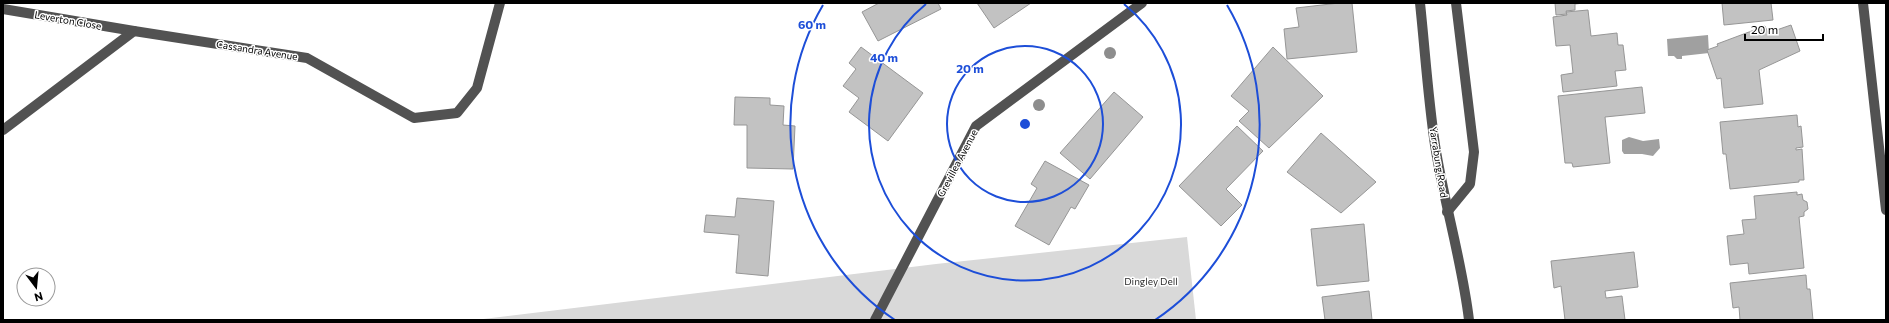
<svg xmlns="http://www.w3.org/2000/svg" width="1889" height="323" viewBox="0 0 1889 323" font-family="Commissioner,sans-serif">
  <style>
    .green { fill: #d9d9d9 }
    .water { fill: #a0a0a0 }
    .building { fill: #c2c2c2; stroke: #969696 }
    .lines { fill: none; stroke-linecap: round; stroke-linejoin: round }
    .minor { stroke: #525252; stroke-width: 10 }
    .tree { fill: #8d8d8d }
    .ring { fill: none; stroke: #1d4ed8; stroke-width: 2 }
    .labels { text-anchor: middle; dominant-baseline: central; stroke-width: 3; stroke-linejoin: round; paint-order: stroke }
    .street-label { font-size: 10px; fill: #000; stroke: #fff }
    .park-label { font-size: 10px; fill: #303030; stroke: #fff }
    .centre { fill: #1d4ed8; stroke: #fff; stroke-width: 2 }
    .ring-label { font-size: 12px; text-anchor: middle; font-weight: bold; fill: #1d4ed8; stroke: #fff; stroke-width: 3; stroke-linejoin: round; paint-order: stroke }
  </style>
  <rect width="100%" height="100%" fill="#fff"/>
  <polygon class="green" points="1187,237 1196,320 475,320 936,264"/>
  <g class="water">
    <polygon points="1708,35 1709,53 1682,56 1682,59 1677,59 1674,56 1668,56 1667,39"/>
    <polygon points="1629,137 1643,141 1659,139 1660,148 1653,156 1642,154 1624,154 1622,151 1622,140"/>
  </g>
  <g class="building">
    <polygon points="879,3 938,3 941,9 878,41 862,12"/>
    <polygon points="977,3 1031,3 994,28"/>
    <polygon points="1339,3 1352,3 1357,52 1287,59 1284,29 1299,27 1296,8"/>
    <polygon points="1555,3 1584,3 1575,4 1575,10 1566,11 1567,14 1556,15"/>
    <polygon points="1722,3 1771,3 1773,20 1724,25"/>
    <polygon points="1588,10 1591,36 1617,33 1618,45 1623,45 1626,70 1615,71 1617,86 1563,92 1561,75 1573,73 1570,45 1556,46 1553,17 1567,15 1566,12"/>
    <polygon points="1791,25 1800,51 1759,70 1763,104 1724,108 1721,78 1717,79 1707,50 1718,46 1717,44 1765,26 1768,33"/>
    <polygon points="861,47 923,93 888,141 849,112 859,98 843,86 856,69 849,63"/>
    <polygon points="1273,47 1323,96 1269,148 1239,121 1249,111 1231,96"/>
    <polygon points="1642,87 1645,113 1605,117 1610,163 1573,167 1572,163 1565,163 1558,96"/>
    <polygon points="1114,92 1143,117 1090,179 1060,153"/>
    <polygon points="735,97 770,98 770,105 784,106 783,125 795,126 793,169 747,168 747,125 734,125"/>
    <polygon points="1797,115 1798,127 1801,126 1803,147 1796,148 1796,150 1802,149 1804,180 1799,180 1799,182 1730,189 1726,154 1723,154 1720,122"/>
    <polygon points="1237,126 1263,151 1226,189 1242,205 1221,226 1179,186"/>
    <polygon points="1321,133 1376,182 1341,213 1287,172"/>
    <polygon points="1045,161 1089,185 1075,209 1071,207 1049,245 1015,226 1037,188 1031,184"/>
    <polygon points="1797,192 1797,195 1802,194 1803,200 1807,202 1808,209 1804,212 1804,216 1799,217 1804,268 1749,274 1748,263 1730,265 1727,236 1744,234 1742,220 1756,219 1754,196"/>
    <polygon points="737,198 774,201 768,276 736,273 739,235 704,232 706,215 735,217"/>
    <polygon points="1364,224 1369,281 1317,286 1311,229"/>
    <polygon points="1634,252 1638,287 1605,291 1606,298 1622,296 1625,320 1565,320 1561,286 1554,288 1551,261"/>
    <polygon points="1806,275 1807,289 1810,289 1813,320 1740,320 1739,307 1733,308 1730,283"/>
    <polygon points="1369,291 1372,320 1325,320 1322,297"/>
  </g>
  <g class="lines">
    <g class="minor">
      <path d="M1420 3C1425 50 1428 98 1435 145 1444 203 1462 261 1469 320"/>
      <polyline points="1863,3 1886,210"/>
      <polyline points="3,9 134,31"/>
      <polyline points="3,130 134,31 307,58 414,118 457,113 477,88 500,3"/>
      <polyline points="1447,212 1470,184 1474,152 1456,3"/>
      <polyline points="875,320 976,126 1142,3"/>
    </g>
  </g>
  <g class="tree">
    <circle cx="1110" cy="53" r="6"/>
    <circle cx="1039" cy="105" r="6"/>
  </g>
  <g class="ring">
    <circle cx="1025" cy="124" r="78"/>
    <path d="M1124 4A156 156 0 1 1 926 4"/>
    <path d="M895 320A235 235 0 0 1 823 5M1227 5A235 235 0 0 1 1155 320"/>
  </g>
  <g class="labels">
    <g class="street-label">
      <text transform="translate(68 20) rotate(10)">Leverton Close</text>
      <text transform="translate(257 50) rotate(9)">Cassandra Avenue</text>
      <text transform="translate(1439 162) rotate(81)">Yarrabung Road</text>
      <text transform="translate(957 163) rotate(-62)">Grevillea Avenue</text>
    </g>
    <g class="park-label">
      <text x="1151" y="281">Dingley Dell</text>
    </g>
  </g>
  <circle cx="1025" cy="124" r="6" class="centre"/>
  <g class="ring-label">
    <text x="812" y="29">60 m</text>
    <text x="884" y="62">40 m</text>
    <text x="970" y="73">20 m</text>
  </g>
  <rect width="1889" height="323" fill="none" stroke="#000000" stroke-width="8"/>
  <g transform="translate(36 287) rotate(164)"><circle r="19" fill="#ffffff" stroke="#999999"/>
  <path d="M0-3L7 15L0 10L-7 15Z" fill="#000000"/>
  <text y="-6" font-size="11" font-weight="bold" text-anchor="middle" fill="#000000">N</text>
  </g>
  <path d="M1745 34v6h78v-6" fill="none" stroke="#000000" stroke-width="2"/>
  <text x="1751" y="34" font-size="12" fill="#000000" stroke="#ffffff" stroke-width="3" paint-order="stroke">20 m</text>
</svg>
